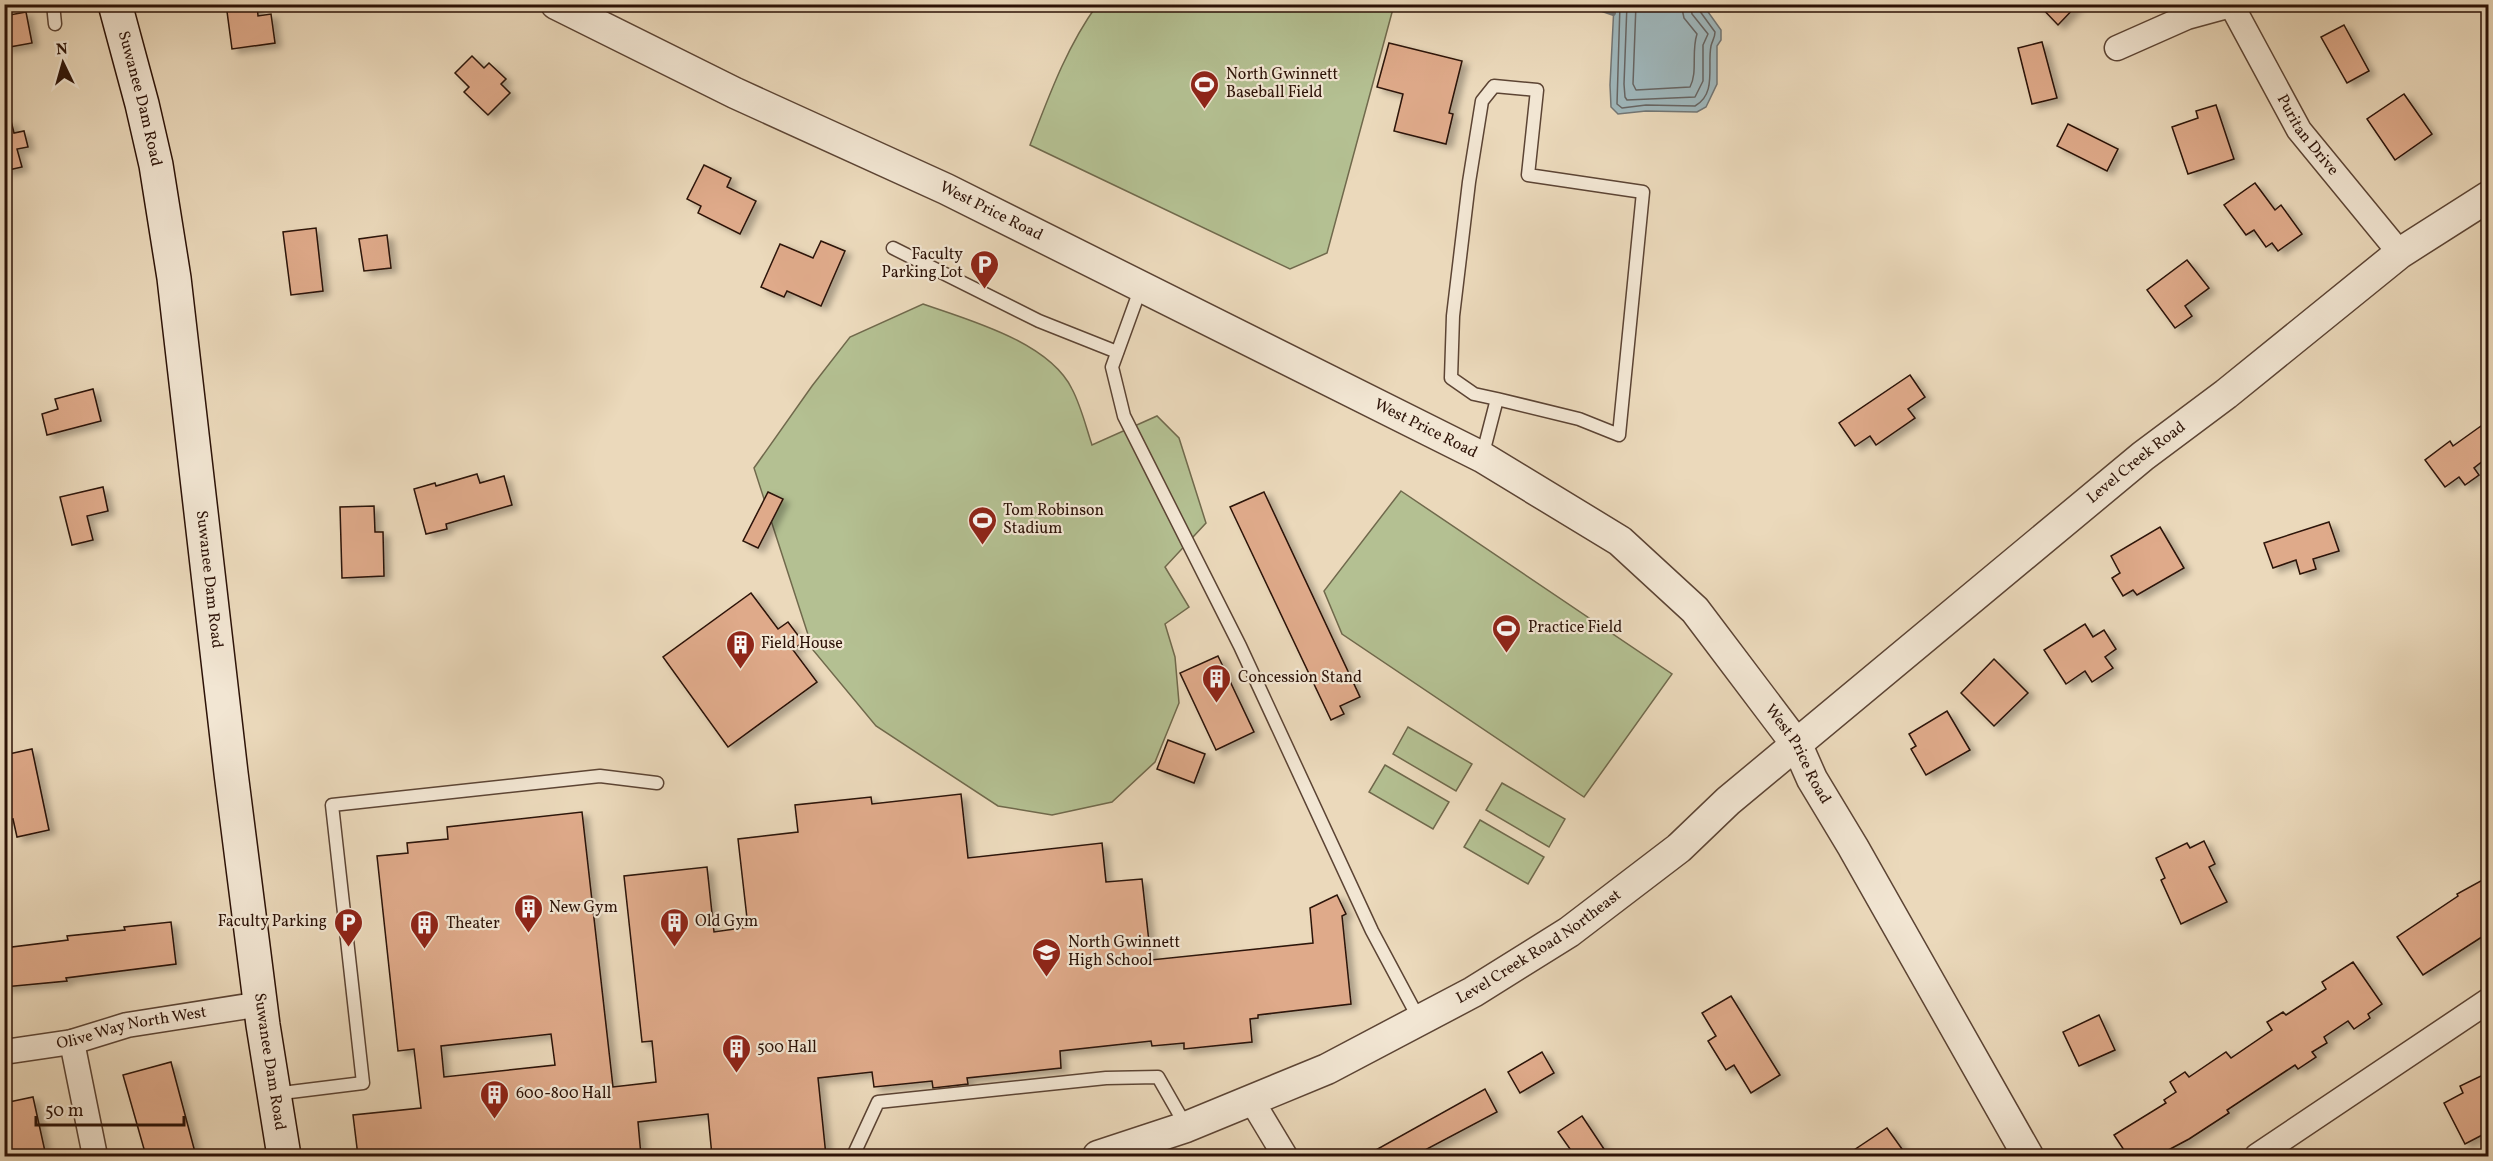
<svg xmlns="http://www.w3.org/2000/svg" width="2493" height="1161" viewBox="0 0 2493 1161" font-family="Vollkorn,serif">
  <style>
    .green { fill: #b4c092; stroke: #70694c; stroke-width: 1.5 }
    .water { fill: #9fb7bc; stroke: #717574; stroke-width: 1.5 }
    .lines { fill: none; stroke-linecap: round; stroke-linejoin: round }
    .shore { stroke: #666462; stroke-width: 1.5 }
    .stream { stroke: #717574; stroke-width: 6 }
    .building { fill: #dfaa8a; stroke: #2c1207; stroke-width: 1.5; fill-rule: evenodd; filter: url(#shadow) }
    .service-casing { stroke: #5c4434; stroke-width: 15 }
    .minor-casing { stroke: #5c4434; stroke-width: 27 }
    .tertiary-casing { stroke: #5c4434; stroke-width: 33 }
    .secondary-casing { stroke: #2c1207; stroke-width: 36 }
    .service { stroke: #f2e6d3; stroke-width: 12 }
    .minor { stroke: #f2e6d3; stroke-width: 24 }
    .tertiary { stroke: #f2e6d3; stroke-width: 30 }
    .secondary { stroke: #f2e6d3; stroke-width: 33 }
    .labels { text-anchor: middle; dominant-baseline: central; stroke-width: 4.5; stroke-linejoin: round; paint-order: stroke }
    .poi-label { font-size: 16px; fill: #2c1207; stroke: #f2e6d3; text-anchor: start }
    .street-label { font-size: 16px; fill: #2c1207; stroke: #f2e6d3 }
  </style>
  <defs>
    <filter id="shadow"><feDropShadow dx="6" dy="4" stdDeviation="3" flood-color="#0004"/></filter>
  </defs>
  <rect width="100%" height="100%" fill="#ebd9bb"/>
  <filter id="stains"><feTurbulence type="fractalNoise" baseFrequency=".00333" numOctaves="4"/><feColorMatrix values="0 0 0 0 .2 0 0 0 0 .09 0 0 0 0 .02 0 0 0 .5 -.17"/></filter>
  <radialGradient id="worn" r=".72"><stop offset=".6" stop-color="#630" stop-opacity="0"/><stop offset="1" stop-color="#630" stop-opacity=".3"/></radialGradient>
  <g class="green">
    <path d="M1097 5H1394L1327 253 1290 269 1030 145C1049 96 1066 48 1097 5Z"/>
    <path d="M923 304C969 320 1049 342 1072 389 1081 406 1086 427 1092 445L1157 416 1179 438 1206 523 1165 567 1189 607 1165 624 1175 657 1179 703 1155 762 1112 802 1052 815 998 806 876 726 813 650 754 468 812 386 850 337Z"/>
    <polygon points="1401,491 1672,674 1584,797 1342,634 1324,591"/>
    <polygon points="1408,727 1472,764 1456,791 1393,754"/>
    <polygon points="1385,765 1449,802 1433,829 1369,792"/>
    <polygon points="1502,783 1565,819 1549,847 1486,810"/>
    <polygon points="1480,820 1544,857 1528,884 1464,847"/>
  </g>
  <polygon class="water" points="1700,4 1706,9 1721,30 1721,40 1717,46 1717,84 1706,107 1697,112 1646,111 1618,114 1611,107 1610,85 1614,5"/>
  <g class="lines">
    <g class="shore">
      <path d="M1620 4 1617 104 1622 108 1646 105 1695 106C1717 94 1707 66 1711 46 1712 41 1715 38 1715 32L1699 10 1698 4"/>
      <polyline points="1627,4 1624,84 1625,97 1627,100 1695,97 1703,81 1703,45 1708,34 1692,14 1690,4"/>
      <path d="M1636 4 1633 84 1636 90 1690 87C1698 72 1691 52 1697 34L1684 18 1681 4"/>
    </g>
    <polyline class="stream" points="1587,4 1613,13"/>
  </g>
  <g class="building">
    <polygon points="226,4 257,4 258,16 271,14 275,43 232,49"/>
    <polygon points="2038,4 2078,4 2058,25"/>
    <polygon points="26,12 32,43 4,48 4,16"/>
    <polygon points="2344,25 2369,71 2347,83 2321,37"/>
    <polygon points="2042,42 2057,98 2032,104 2018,48"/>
    <polygon points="1389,43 1462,61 1449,113 1453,114 1446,144 1394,131 1403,94 1377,87"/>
    <polygon points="472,56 484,68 489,63 506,79 501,84 510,93 488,115 464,92 469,87 455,73"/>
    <polygon points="2404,94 2432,134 2395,160 2367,119"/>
    <polygon points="2216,105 2234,159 2188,174 2172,127 2198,118 2196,111"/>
    <polygon points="11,121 14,133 24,131 28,147 17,149 22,167 4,171 4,122"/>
    <polygon points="2068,124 2118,149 2107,171 2057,146"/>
    <polygon points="704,165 731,178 727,187 756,201 740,234 698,213 701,206 687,199"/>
    <polygon points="2255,183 2275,210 2281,205 2302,234 2278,251 2272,243 2266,247 2254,230 2246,235 2224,205"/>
    <polygon points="316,228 323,291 291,295 283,232"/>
    <polygon points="387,235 391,268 364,271 359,239"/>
    <polygon points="821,241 845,251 821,306 787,291 784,297 761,287 780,244 813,258"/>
    <polygon points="2187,260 2209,288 2185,306 2192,316 2175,328 2147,290"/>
    <polygon points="1910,375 1925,397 1908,409 1915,418 1876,445 1870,436 1855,446 1839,423"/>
    <polygon points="93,389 101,421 47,435 42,414 58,409 55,399"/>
    <polygon points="2481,426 2488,437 2488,457 2474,468 2479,475 2465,485 2459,477 2445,487 2425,460 2450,441 2453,446"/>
    <polygon points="477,474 480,483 504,476 512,505 446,524 447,529 426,534 414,489 435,483 436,486"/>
    <polygon points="103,487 108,511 87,516 93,540 72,545 60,497"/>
    <polygon points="768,492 783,499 758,548 743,541"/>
    <polygon points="1264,492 1360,697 1340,706 1344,714 1331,720 1230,507"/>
    <polygon points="374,506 375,532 383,532 384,576 342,578 340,507"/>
    <polygon points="2329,522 2339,551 2313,559 2316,569 2300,574 2296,560 2273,568 2264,543"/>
    <polygon points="2160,527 2184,568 2137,595 2133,590 2123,596 2112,578 2120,573 2111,556"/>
    <polygon points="751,593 778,629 788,622 803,642 793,650 817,682 728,747 663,657"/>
    <polygon points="2085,624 2093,637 2104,630 2116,649 2105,657 2113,668 2092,682 2085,671 2066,684 2044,650"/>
    <polygon points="1218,656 1254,732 1216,750 1180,673"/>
    <polygon points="1994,659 2028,693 1994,726 1961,693"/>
    <polygon points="1947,711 1970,750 1926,775 1911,749 1916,746 1909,734"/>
    <polygon points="1168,740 1205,754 1194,783 1157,769"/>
    <polygon points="32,749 49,830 17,837 13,819 4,821 4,755"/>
    <path d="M961 794 968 858 1102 843 1106 882 1142 879 1151 960 1313 943 1310 908 1337 895 1346 914 1342 916 1351 1004 1258 1015V1018L1250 1019 1252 1042 1184 1049V1043L1152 1046 1151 1041 1060 1051 1061 1068 967 1078 968 1084 933 1088 932 1081 874 1087 872 1072 818 1078 826 1156H712L708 1114 638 1122 641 1156H358L353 1115 421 1108 414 1049 398 1051 377 856 408 853 407 843 448 839 447 827 582 812 613 1087 656 1082 652 1041 642 1042 624 876 707 867 714 932 748 927 738 839 798 832 795 805 871 797 872 804ZM551 1034 555 1065 444 1077 441 1046Z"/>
    <polygon points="2204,841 2215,864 2209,867 2227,902 2181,924 2161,880 2165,878 2156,858 2187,843 2190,848"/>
    <polygon points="2488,877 2488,933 2423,975 2397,937 2458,896 2457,894"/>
    <polygon points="171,922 176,964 66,978 67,981 4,987 4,948 68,940 67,936 125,930 124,927"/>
    <polygon points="2353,962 2382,1004 2368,1014 2370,1018 2354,1029 2348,1021 2324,1037 2327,1043 2312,1052 2316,1057 2298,1069 2295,1065 2227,1110 2229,1113 2189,1139 2157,1156 2128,1156 2114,1135 2166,1103 2164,1100 2176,1092 2170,1082 2185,1072 2189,1077 2226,1052 2231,1058 2272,1030 2267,1022 2283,1012 2286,1015 2326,989 2322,982"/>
    <polygon points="1731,996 1780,1075 1751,1093 1734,1065 1726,1070 1708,1041 1716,1036 1702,1013"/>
    <polygon points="2099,1015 2115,1050 2079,1066 2063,1032"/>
    <polygon points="1542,1052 1554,1073 1520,1093 1508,1072"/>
    <polygon points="171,1062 196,1156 146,1156 123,1075"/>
    <polygon points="2483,1075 2488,1085 2488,1132 2465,1144 2444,1103 2463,1093 2460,1086"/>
    <polygon points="1485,1089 1497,1112 1423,1151 1426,1156 1365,1156"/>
    <polygon points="33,1097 46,1156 4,1156 4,1103"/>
    <polygon points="1582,1116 1604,1149 1592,1156 1575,1156 1558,1132"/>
    <polygon points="1887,1128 1907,1156 1845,1156"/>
  </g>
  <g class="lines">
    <defs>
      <g id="service">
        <polyline points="53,4 55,24"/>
        <polyline points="893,248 1039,321 1117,352"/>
        <polyline points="1141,287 1112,367 1124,416 1240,646 1372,931 1419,1019"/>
        <polyline points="1482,457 1497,399 1579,419 1619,435 1643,192 1528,175 1537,90 1494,86 1482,101 1469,182 1453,316 1451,378 1474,394 1497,399"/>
        <polyline points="274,1094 363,1083 332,805 600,776 657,783"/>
        <polyline points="853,1156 878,1102 1106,1078 1158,1077 1186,1126"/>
      </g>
      <g id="minor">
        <path id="s1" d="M2231 4 2299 130 2400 253"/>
        <polyline points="2117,48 2187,17 2231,5"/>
        <polyline points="72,1042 95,1156"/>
        <path id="s2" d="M4 1052 72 1042 127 1025 261 1004"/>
        <polyline points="1252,1101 1285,1156"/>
        <polyline points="2257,1156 2488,1001"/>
      </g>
      <g id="tertiary">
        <path id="s3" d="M556 4 735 93 946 189 1482 457 1620 541 1695 610 1797 745 1812 779 1853 847 2028 1156"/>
        <path id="s4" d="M1098 1156 1186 1127 1327 1069 1473 992 1569 932 1679 848 1728 801 2143 456 2226 394 2400 253 2488 197"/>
      </g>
      <g id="secondary">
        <path id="s5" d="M115 4 142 104 156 165 174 278 231 773 263 1025 284 1156"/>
      </g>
    </defs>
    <use href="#service" class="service-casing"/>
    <use href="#minor" class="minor-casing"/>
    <use href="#tertiary" class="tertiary-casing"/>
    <use href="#secondary" class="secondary-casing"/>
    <use href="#service" class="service"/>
    <use href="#minor" class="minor"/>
    <use href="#tertiary" class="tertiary"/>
    <use href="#secondary" class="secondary"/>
  </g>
  <defs>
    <symbol id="stadium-pin" viewBox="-11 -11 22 30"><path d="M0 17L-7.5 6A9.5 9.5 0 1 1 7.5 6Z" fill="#8f2418" stroke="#f2e6d3"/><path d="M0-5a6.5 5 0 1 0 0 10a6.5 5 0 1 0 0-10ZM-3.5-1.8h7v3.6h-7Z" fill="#fff"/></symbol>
    <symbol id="parking-pin" viewBox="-11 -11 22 30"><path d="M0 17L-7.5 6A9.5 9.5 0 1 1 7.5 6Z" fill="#8f2418" stroke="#f2e6d3"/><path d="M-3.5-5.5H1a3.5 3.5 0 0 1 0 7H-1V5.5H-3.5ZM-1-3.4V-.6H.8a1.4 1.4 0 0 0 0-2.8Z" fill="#fff"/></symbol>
    <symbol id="building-pin" viewBox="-11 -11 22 30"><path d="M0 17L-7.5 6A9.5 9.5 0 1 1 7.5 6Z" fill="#8f2418" stroke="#f2e6d3"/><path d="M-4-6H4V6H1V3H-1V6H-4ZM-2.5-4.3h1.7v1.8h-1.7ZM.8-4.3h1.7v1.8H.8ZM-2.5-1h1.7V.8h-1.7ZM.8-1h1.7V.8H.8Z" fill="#fff"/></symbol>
    <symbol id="school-pin" viewBox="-11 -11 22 30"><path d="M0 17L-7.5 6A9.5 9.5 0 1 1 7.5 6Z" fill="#8f2418" stroke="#f2e6d3"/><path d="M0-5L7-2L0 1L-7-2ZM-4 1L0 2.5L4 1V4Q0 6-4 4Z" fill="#fff"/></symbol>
  </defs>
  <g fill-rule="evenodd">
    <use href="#stadium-pin" x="1188" y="68" width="33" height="45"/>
    <use href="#parking-pin" x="968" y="248" width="33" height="45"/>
    <use href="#stadium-pin" x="966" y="504" width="33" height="45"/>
    <use href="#stadium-pin" x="1490" y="612" width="33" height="45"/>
    <use href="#building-pin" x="724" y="628" width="33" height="45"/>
    <use href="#building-pin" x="1200" y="662" width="33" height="45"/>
    <use href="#building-pin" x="512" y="892" width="33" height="45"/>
    <use href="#parking-pin" x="332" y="906" width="33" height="45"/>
    <use href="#building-pin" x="658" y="906" width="33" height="45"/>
    <use href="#building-pin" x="408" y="908" width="33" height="45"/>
    <use href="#school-pin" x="1030" y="936" width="33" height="45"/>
    <use href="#building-pin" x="720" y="1032" width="33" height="45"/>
    <use href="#building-pin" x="478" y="1078" width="33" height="45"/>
  </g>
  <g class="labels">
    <g class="poi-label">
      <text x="1226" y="75">North Gwinnett<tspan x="1226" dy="18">Baseball Field</tspan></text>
      <text x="963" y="255" text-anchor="end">Faculty<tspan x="963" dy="18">Parking Lot</tspan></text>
      <text x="1003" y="511">Tom Robinson<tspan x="1003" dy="18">Stadium</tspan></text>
      <text x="1528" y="628">Practice Field</text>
      <text x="761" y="644">Field House</text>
      <text x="1238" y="678">Concession Stand</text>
      <text x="549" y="908">New Gym</text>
      <text x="327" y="922" text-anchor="end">Faculty Parking</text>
      <text x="695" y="922">Old Gym</text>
      <text x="446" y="924">Theater</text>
      <text x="1068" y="943">North Gwinnett<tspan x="1068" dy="18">High School</tspan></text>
      <text x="757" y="1048">500 Hall</text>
      <text x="516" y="1094">600-800 Hall</text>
    </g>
    <g class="street-label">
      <text stroke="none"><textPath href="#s5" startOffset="98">Suwanee Dam Road</textPath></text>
      <text stroke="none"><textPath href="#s1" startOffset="152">Puritan Drive</textPath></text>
      <text stroke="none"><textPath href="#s3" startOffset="482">West Price Road</textPath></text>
      <text stroke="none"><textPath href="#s3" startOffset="968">West Price Road</textPath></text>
      <text stroke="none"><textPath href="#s4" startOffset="1260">Level Creek Road</textPath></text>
      <text stroke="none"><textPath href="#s5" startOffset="584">Suwanee Dam Road</textPath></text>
      <text stroke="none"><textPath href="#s3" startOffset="1472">West Price Road</textPath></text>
      <text stroke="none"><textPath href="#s4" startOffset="490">Level Creek Road Northeast</textPath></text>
      <text stroke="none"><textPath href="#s2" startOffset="130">Olive Way North West</textPath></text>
      <text stroke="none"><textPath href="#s5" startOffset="1070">Suwanee Dam Road</textPath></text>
    </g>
  </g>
  <rect width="2493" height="1161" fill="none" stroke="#ebd9bb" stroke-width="24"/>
  <rect x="6" y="6" width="2481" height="1149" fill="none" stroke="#2c1207" stroke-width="3"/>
  <rect x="12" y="12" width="2469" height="1137" fill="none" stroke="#2c1207" stroke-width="1.5"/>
  <g transform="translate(63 63) rotate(355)" stroke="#f2e6d3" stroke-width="4.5" paint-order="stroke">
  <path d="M0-4.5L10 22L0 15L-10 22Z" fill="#2c1207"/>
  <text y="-9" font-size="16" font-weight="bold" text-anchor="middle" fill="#2c1207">N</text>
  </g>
  <path d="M36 1116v9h148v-9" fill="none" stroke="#2c1207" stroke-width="3"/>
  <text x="45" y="1116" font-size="18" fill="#2c1207" stroke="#f2e6d3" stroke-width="4.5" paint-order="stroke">50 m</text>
  <rect width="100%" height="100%" filter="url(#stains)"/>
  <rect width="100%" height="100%" fill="url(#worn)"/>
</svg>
